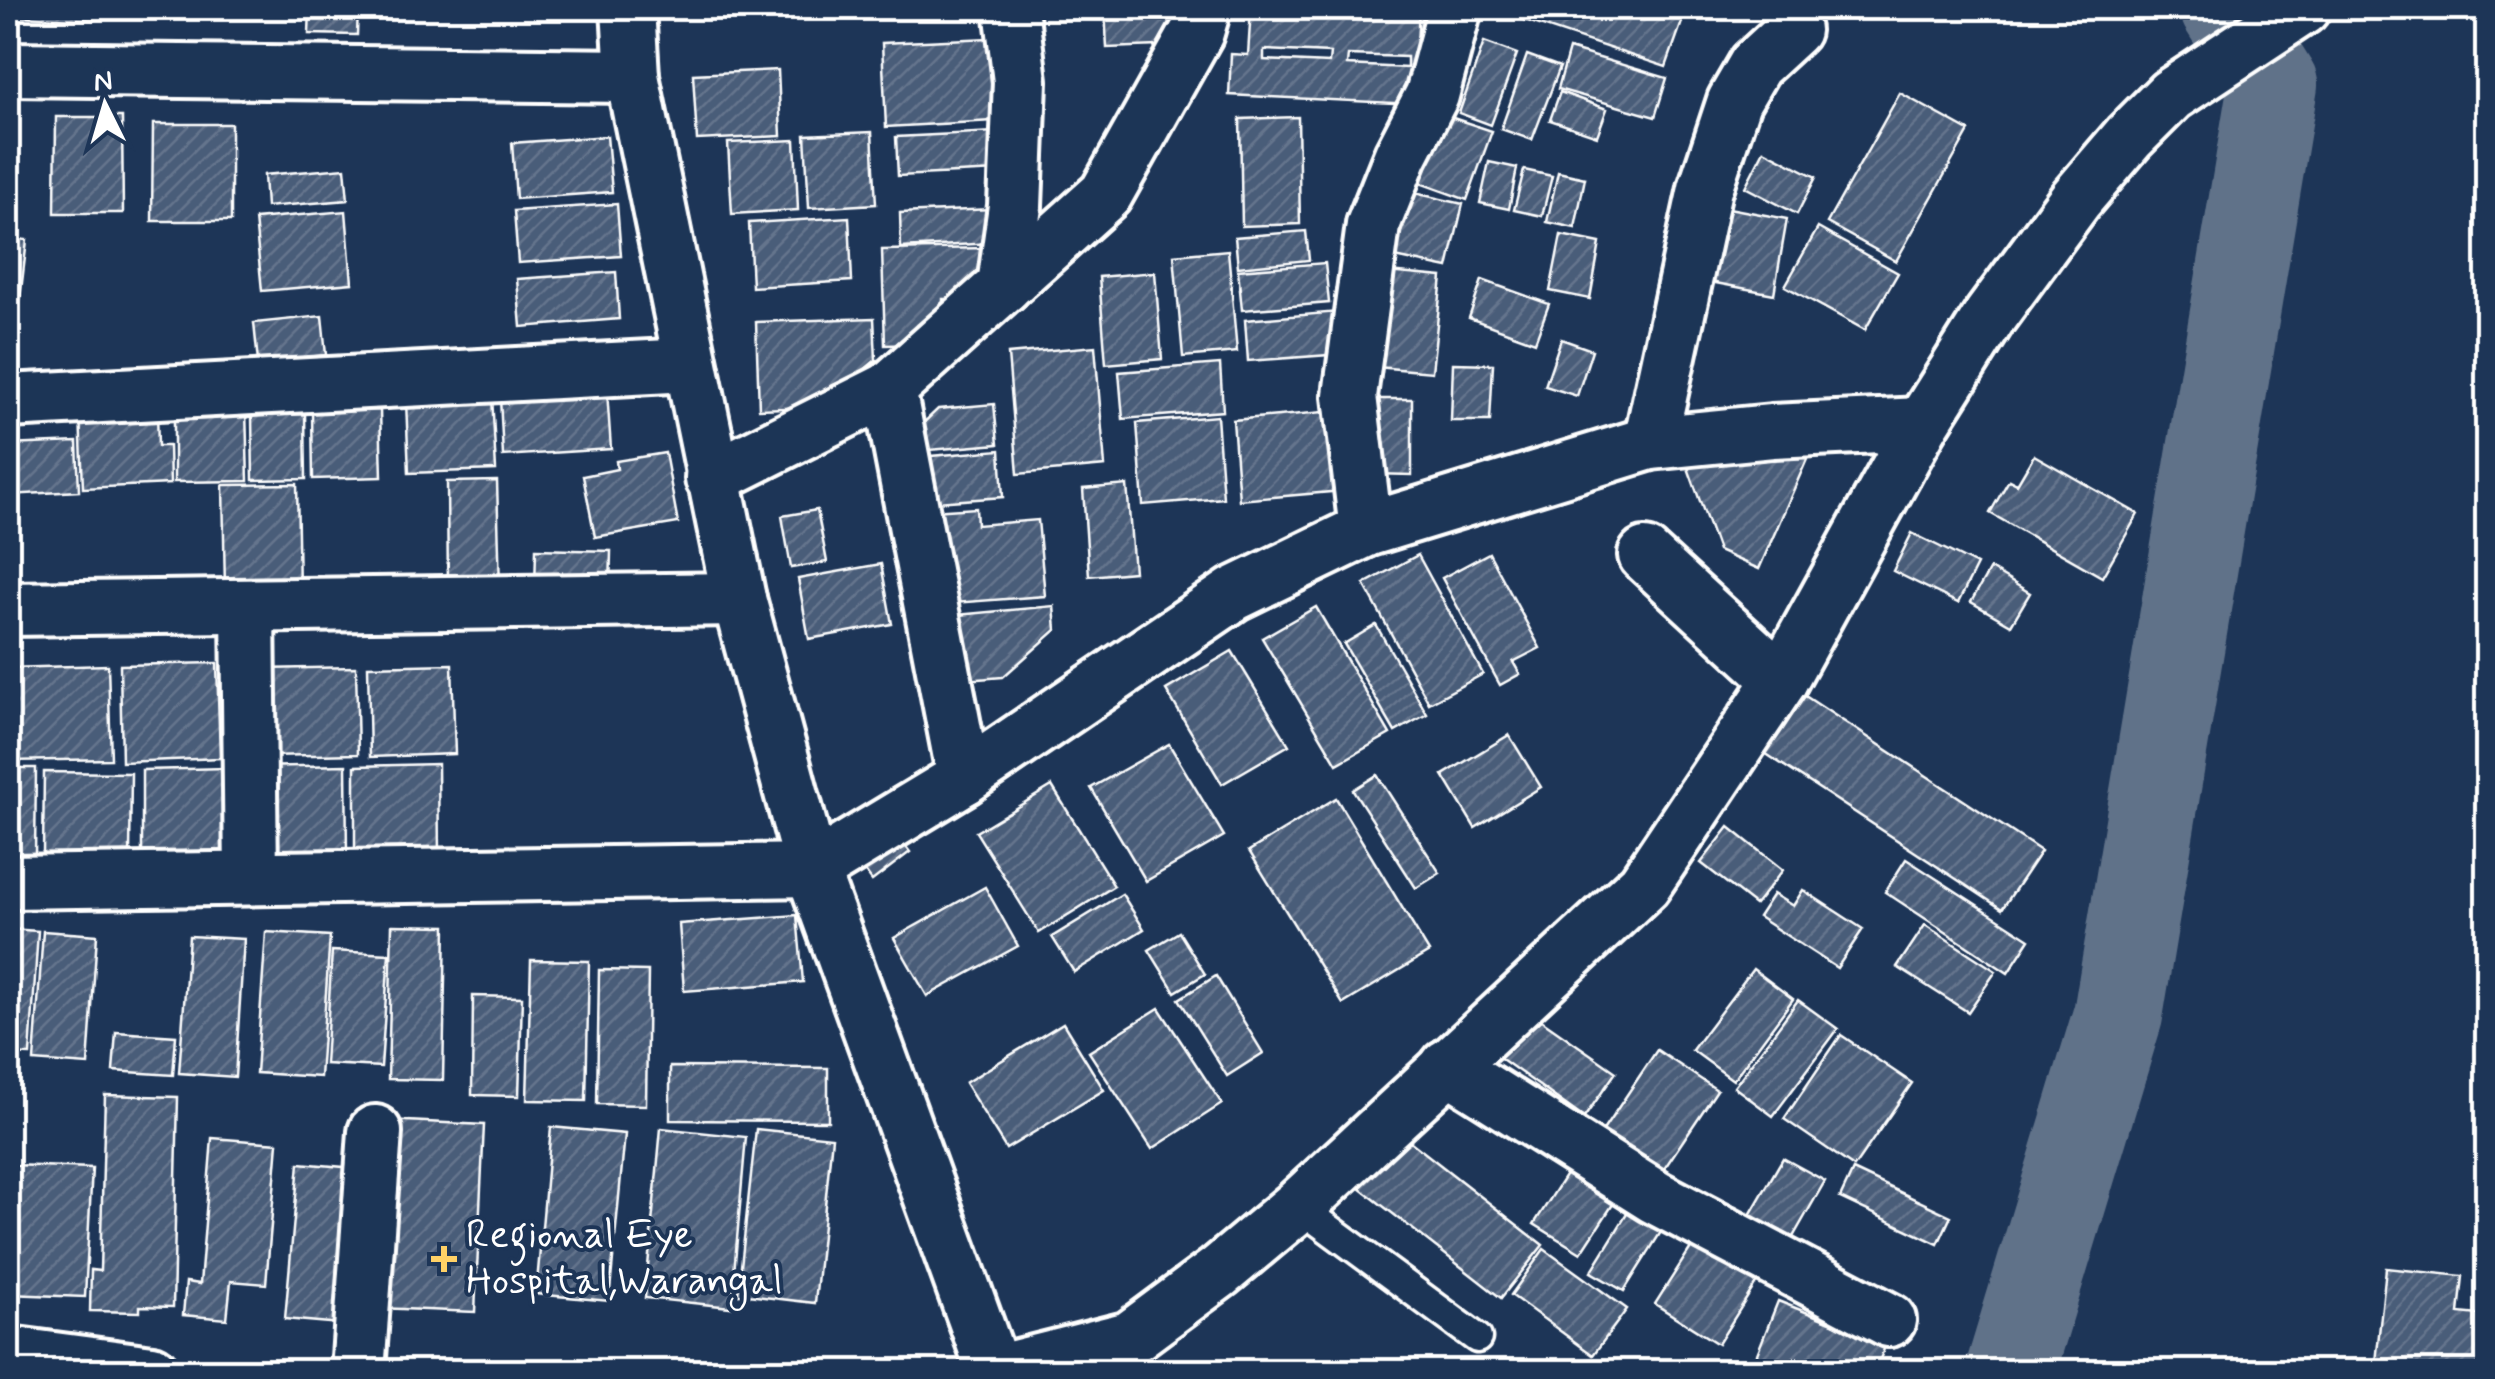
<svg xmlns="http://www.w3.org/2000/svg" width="2495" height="1379" viewBox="0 0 2495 1379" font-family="Mynerve,sans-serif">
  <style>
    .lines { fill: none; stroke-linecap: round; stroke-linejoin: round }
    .river { stroke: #617289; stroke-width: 90 }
    .building { fill: url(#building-hatch); stroke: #fff; stroke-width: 2.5; fill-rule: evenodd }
    .service-casing { stroke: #fff; stroke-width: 35 }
    .minor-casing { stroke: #fff; stroke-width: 60 }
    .service { stroke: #1d3557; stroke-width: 28 }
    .minor { stroke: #1d3557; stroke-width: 52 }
    .poi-dot { fill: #ffd166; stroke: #1d3557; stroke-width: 4 }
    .labels { text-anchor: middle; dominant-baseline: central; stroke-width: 8; stroke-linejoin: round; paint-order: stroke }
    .poi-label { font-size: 40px; fill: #fff; stroke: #1d3557; text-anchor: start }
  </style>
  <defs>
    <pattern id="building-hatch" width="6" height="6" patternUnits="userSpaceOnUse" patternTransform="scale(2.5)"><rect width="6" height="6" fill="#4a5d79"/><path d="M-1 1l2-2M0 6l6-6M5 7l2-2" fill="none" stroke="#65758d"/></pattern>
  </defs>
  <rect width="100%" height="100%" fill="#1d3557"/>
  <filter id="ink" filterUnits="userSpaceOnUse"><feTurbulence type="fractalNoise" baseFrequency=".01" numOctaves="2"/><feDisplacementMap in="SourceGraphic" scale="20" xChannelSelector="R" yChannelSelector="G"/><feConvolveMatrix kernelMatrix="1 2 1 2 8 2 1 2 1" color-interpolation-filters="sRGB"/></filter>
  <g filter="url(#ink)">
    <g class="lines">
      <polyline class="river" points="2010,1372 2118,1015 2273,85 2225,8"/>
    </g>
    <g class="building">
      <polygon points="18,8 95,8 94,20 17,16"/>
      <polygon points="310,8 358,8 357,35 309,34"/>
      <polygon points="1105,8 1197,8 1186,45 1107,48"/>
      <path d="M1251 8H1419L1414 104 1229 95 1231 54 1248 55ZM1264 50 1330 53 1329 63 1264 60ZM1348 55 1407 57V68L1347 65Z"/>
      <polygon points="1488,8 1687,8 1666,67"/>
      <polygon points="989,38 993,121 886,127 882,43"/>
      <polygon points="1484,42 1517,54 1491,125 1459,113"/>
      <polygon points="1569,49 1667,78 1655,117 1558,89"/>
      <polygon points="1527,55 1560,67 1532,140 1501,129"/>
      <polygon points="778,70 781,136 697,140 693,74"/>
      <polygon points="1560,92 1607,109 1597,136 1550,120"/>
      <polygon points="1900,93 1969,131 1896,261 1827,223"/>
      <polygon points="1444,115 1492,131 1467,200 1420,183"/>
      <polygon points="56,117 122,117 123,213 55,213"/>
      <polygon points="1298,117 1300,224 1242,226 1240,119"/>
      <polygon points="153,124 231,124 231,221 152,221"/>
      <polygon points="872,132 876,204 809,208 805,135"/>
      <polygon points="995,132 997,171 898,176 896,137"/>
      <polygon points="607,136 612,192 516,199 512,143"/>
      <polygon points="795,140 798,210 732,214 728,143"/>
      <polygon points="1764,150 1816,177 1797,214 1745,187"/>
      <polygon points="1489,162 1517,168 1509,209 1480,203"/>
      <polygon points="345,168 348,200 266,207 264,175"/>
      <polygon points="1524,170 1552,176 1542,216 1514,210"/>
      <polygon points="1558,172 1585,178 1575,228 1547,222"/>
      <polygon points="1410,192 1463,204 1448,268 1395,257"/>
      <polygon points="1702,203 1787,219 1774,294 1689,278"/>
      <polygon points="617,204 621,256 518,263 514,211"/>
      <polygon points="992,209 994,243 901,248 900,213"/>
      <polygon points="346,211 352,283 262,291 255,219"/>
      <polygon points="849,217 852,281 752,287 749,223"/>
      <polygon points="1818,228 1898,273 1865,330 1785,286"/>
      <polygon points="1306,231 1309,260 1238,267 1235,237"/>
      <polygon points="1561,235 1600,243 1590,299 1550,291"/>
      <polygon points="8,238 27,240 15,342 8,341"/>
      <polygon points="987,248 988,286 969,299 943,299 943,324 918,325 918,344 885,345 882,250"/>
      <polygon points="1228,250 1237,352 1183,357 1174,255"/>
      <polygon points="1325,263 1329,303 1242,310 1238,270"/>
      <polygon points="616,272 619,319 521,327 517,279"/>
      <polygon points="1155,272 1162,359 1106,364 1099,277"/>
      <polygon points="1387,272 1442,277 1432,372 1377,367"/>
      <polygon points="1482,280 1549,304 1535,342 1469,318"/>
      <polygon points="1338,312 1342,354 1248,361 1245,320"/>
      <polygon points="322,316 326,355 258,362 254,323"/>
      <polygon points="874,318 876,360 847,384 812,407 759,409 756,322"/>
      <polygon points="1561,339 1592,350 1577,396 1545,386"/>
      <polygon points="1095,346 1105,466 1018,474 1008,354"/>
      <polygon points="1453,363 1493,364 1490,421 1451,421"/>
      <polygon points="1220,364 1223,411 1123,419 1119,372"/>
      <polygon points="607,391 611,449 503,456 500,398"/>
      <polygon points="492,396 496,470 409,473 406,401"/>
      <polygon points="1375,399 1412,399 1412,475 1373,474"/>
      <polygon points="994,404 998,444 918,451 916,430 938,409"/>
      <polygon points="246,410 248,481 174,482 174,411"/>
      <polygon points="380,410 382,477 313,479 312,411"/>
      <polygon points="157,411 158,446 169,446 170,484 83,488 80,414"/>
      <polygon points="1335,411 1342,491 1239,500 1233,420"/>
      <polygon points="305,414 306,479 253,480 252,416"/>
      <polygon points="1217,416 1223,498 1143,505 1137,423"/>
      <polygon points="1767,440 1808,457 1759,569 1718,551 1683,454"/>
      <polygon points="77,442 79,491 8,495 8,445"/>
      <polygon points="1000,450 1003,497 923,503 919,457"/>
      <polygon points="665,453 678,523 595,537 583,476 617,469 616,461"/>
      <polygon points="2034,455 2138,514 2102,577 1990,513 2009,480 2017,484"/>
      <polygon points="497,481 500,589 448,591 447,482"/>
      <polygon points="297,484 299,589 225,590 223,485"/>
      <polygon points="1127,485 1134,572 1089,576 1083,489"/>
      <polygon points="976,508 977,525 1038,520 1045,596 940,604 932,511"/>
      <polygon points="817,510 827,562 791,568 782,516"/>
      <polygon points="1912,533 1977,565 1958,603 1893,571"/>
      <polygon points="536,549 611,551 610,592 535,590"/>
      <polygon points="1489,553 1540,648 1513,662 1520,674 1500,685 1442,578"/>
      <polygon points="1418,555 1483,674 1429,703 1364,584"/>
      <polygon points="881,564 892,624 809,639 798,579"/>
      <polygon points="1990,569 2030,593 2011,625 1971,602"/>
      <polygon points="1054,606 1056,630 1003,677 953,681 947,616"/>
      <polygon points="1316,607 1390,734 1337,764 1262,638"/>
      <polygon points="1376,625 1427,714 1395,732 1344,644"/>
      <polygon points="1232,651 1289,745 1222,784 1166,690"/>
      <polygon points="217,663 220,758 122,762 120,665"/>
      <polygon points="452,664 455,754 370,757 368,666"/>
      <polygon points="108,665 111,759 8,761 8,668"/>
      <polygon points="356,667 358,754 267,756 264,669"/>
      <polygon points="1790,686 2041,851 2002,909 1751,744"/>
      <polygon points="1509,735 1541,787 1475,828 1443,775"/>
      <polygon points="1169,744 1224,836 1146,881 1091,788"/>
      <polygon points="438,764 439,855 355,857 355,766"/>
      <polygon points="346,765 347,855 257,856 256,767"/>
      <polygon points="8,768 36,768 35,857 8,857"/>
      <polygon points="228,768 230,859 142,860 142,770"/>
      <polygon points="44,772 131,773 130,855 43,853"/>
      <polygon points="1377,775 1440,873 1416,888 1353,790"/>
      <polygon points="1052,786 1114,886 1039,933 976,832"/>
      <polygon points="1336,798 1429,952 1343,1004 1249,851"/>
      <polygon points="1729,827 1783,870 1755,905 1701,863"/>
      <polygon points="892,829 910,852 872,881 855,858"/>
      <polygon points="1906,859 2030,939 2008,973 1885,892"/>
      <polygon points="985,887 1018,946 927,996 894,938"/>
      <polygon points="1803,890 1863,929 1837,968 1758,917 1773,894 1793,906"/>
      <polygon points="1122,894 1144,929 1074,972 1052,937"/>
      <polygon points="797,915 803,982 684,991 679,924"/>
      <polygon points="392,925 446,926 443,1080 388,1079"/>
      <polygon points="1925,925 1996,971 1968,1012 1897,967"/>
      <polygon points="8,929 38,931 30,1055 8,1054"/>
      <polygon points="43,931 97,935 88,1065 34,1061"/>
      <polygon points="266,932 330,936 320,1077 256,1073"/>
      <polygon points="1179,932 1205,974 1175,992 1149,950"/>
      <polygon points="189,936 244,939 235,1077 179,1073"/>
      <polygon points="332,951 389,954 381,1067 325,1064"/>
      <polygon points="531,960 589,961 586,1101 527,1100"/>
      <polygon points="1753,969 1793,999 1733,1080 1692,1050"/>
      <polygon points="599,970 648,971 646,1105 597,1104"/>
      <polygon points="1216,976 1263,1053 1227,1076 1179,999"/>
      <polygon points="473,996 522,997 519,1096 472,1095"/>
      <polygon points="1798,1000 1838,1029 1773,1116 1734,1087"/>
      <polygon points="1159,1008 1222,1104 1152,1149 1089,1052"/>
      <polygon points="1524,1008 1616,1072 1584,1118 1492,1052"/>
      <polygon points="1063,1023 1104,1090 1006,1149 965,1083"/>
      <polygon points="116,1032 176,1036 173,1075 113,1071"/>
      <polygon points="1841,1035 1912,1083 1854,1167 1784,1119"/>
      <polygon points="1657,1050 1717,1090 1662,1172 1602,1132"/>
      <polygon points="670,1067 828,1068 828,1121 670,1120"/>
      <polygon points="105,1095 178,1097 173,1307 140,1306 140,1312 90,1311 91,1270 100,1271"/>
      <polygon points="387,1120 484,1125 475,1312 378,1308"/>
      <polygon points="551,1127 625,1134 609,1301 536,1294"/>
      <polygon points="661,1128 746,1137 731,1307 645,1298"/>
      <polygon points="756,1129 832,1137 815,1303 738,1294"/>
      <polygon points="1402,1135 1543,1245 1501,1298 1360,1188"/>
      <polygon points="212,1138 278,1143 266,1284 231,1281 227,1319 183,1315 186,1282 200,1284"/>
      <polygon points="1783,1158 1825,1181 1781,1258 1739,1234"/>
      <polygon points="299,1163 366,1169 352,1325 285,1319"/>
      <polygon points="12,1165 92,1168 85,1297 8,1294"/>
      <polygon points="1572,1165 1619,1195 1581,1253 1534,1224"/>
      <polygon points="1853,1170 1951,1216 1938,1244 1840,1198"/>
      <polygon points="1633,1204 1666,1224 1624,1291 1591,1272"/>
      <polygon points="1699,1235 1762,1274 1718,1344 1655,1304"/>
      <polygon points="1544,1249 1627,1309 1593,1355 1511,1295"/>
      <polygon points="2386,1268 2463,1276 2459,1313 2488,1316 2488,1372 2375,1372"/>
      <polygon points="1778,1301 1886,1344 1875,1372 1772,1372 1753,1364"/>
    </g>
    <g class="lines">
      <defs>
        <polyline id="service" points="1298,1206 1477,1338"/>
        <g id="minor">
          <polyline points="628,8 632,76 739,599 812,870 994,1372"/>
          <polyline points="8,69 632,76"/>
          <polyline points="1004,286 1015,206 1020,81 1011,8"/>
          <polyline points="889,389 964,778"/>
          <polyline points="8,401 689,365"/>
          <polyline points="1650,443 1705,189 1734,101 1755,65 1793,30"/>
          <polyline points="712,478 889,389 1106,194 1197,32 1204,8"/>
          <polyline points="1366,530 1350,396 1373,225 1401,155 1432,95 1455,8"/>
          <polyline points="1645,555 1781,680"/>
          <polyline points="248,606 251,878"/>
          <polyline points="8,609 739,599"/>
          <polyline points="8,882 812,870 964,778 1234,594 1366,530 1650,443 1772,431 1922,424"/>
          <polyline points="1447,1066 1655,1197 1889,1320"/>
          <polyline points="8,1353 152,1372"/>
          <polyline points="358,1372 375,1132"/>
          <polyline points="995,1372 1130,1338 1219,1272 1298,1206 1644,885 1781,680 1922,424 1990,316 2076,199 2129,137 2171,95 2303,8"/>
        </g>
      </defs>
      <use href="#service" class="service-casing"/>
      <use href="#minor" class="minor-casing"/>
      <use href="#service" class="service"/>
      <use href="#minor" class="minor"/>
    </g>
  </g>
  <path class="poi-dot" d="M439 1244h10v10h10v10h-10v10h-10v-10h-10v-10h10z"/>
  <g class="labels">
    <g class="poi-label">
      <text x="466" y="1236">Regional Eye<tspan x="466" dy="46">Hospital,Warangal</tspan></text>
    </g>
  </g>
  <rect width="2495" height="1379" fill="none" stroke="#1d3557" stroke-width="40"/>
  <rect x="20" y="20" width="2455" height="1339" fill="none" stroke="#fff" stroke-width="4" filter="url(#ink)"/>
  <g transform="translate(105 105) rotate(355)" stroke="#1d3557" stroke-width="8" paint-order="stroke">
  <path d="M0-8L18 38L0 25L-18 38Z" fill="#ffffff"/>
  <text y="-15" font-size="28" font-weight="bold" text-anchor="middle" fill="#ffffff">N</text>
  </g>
</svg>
